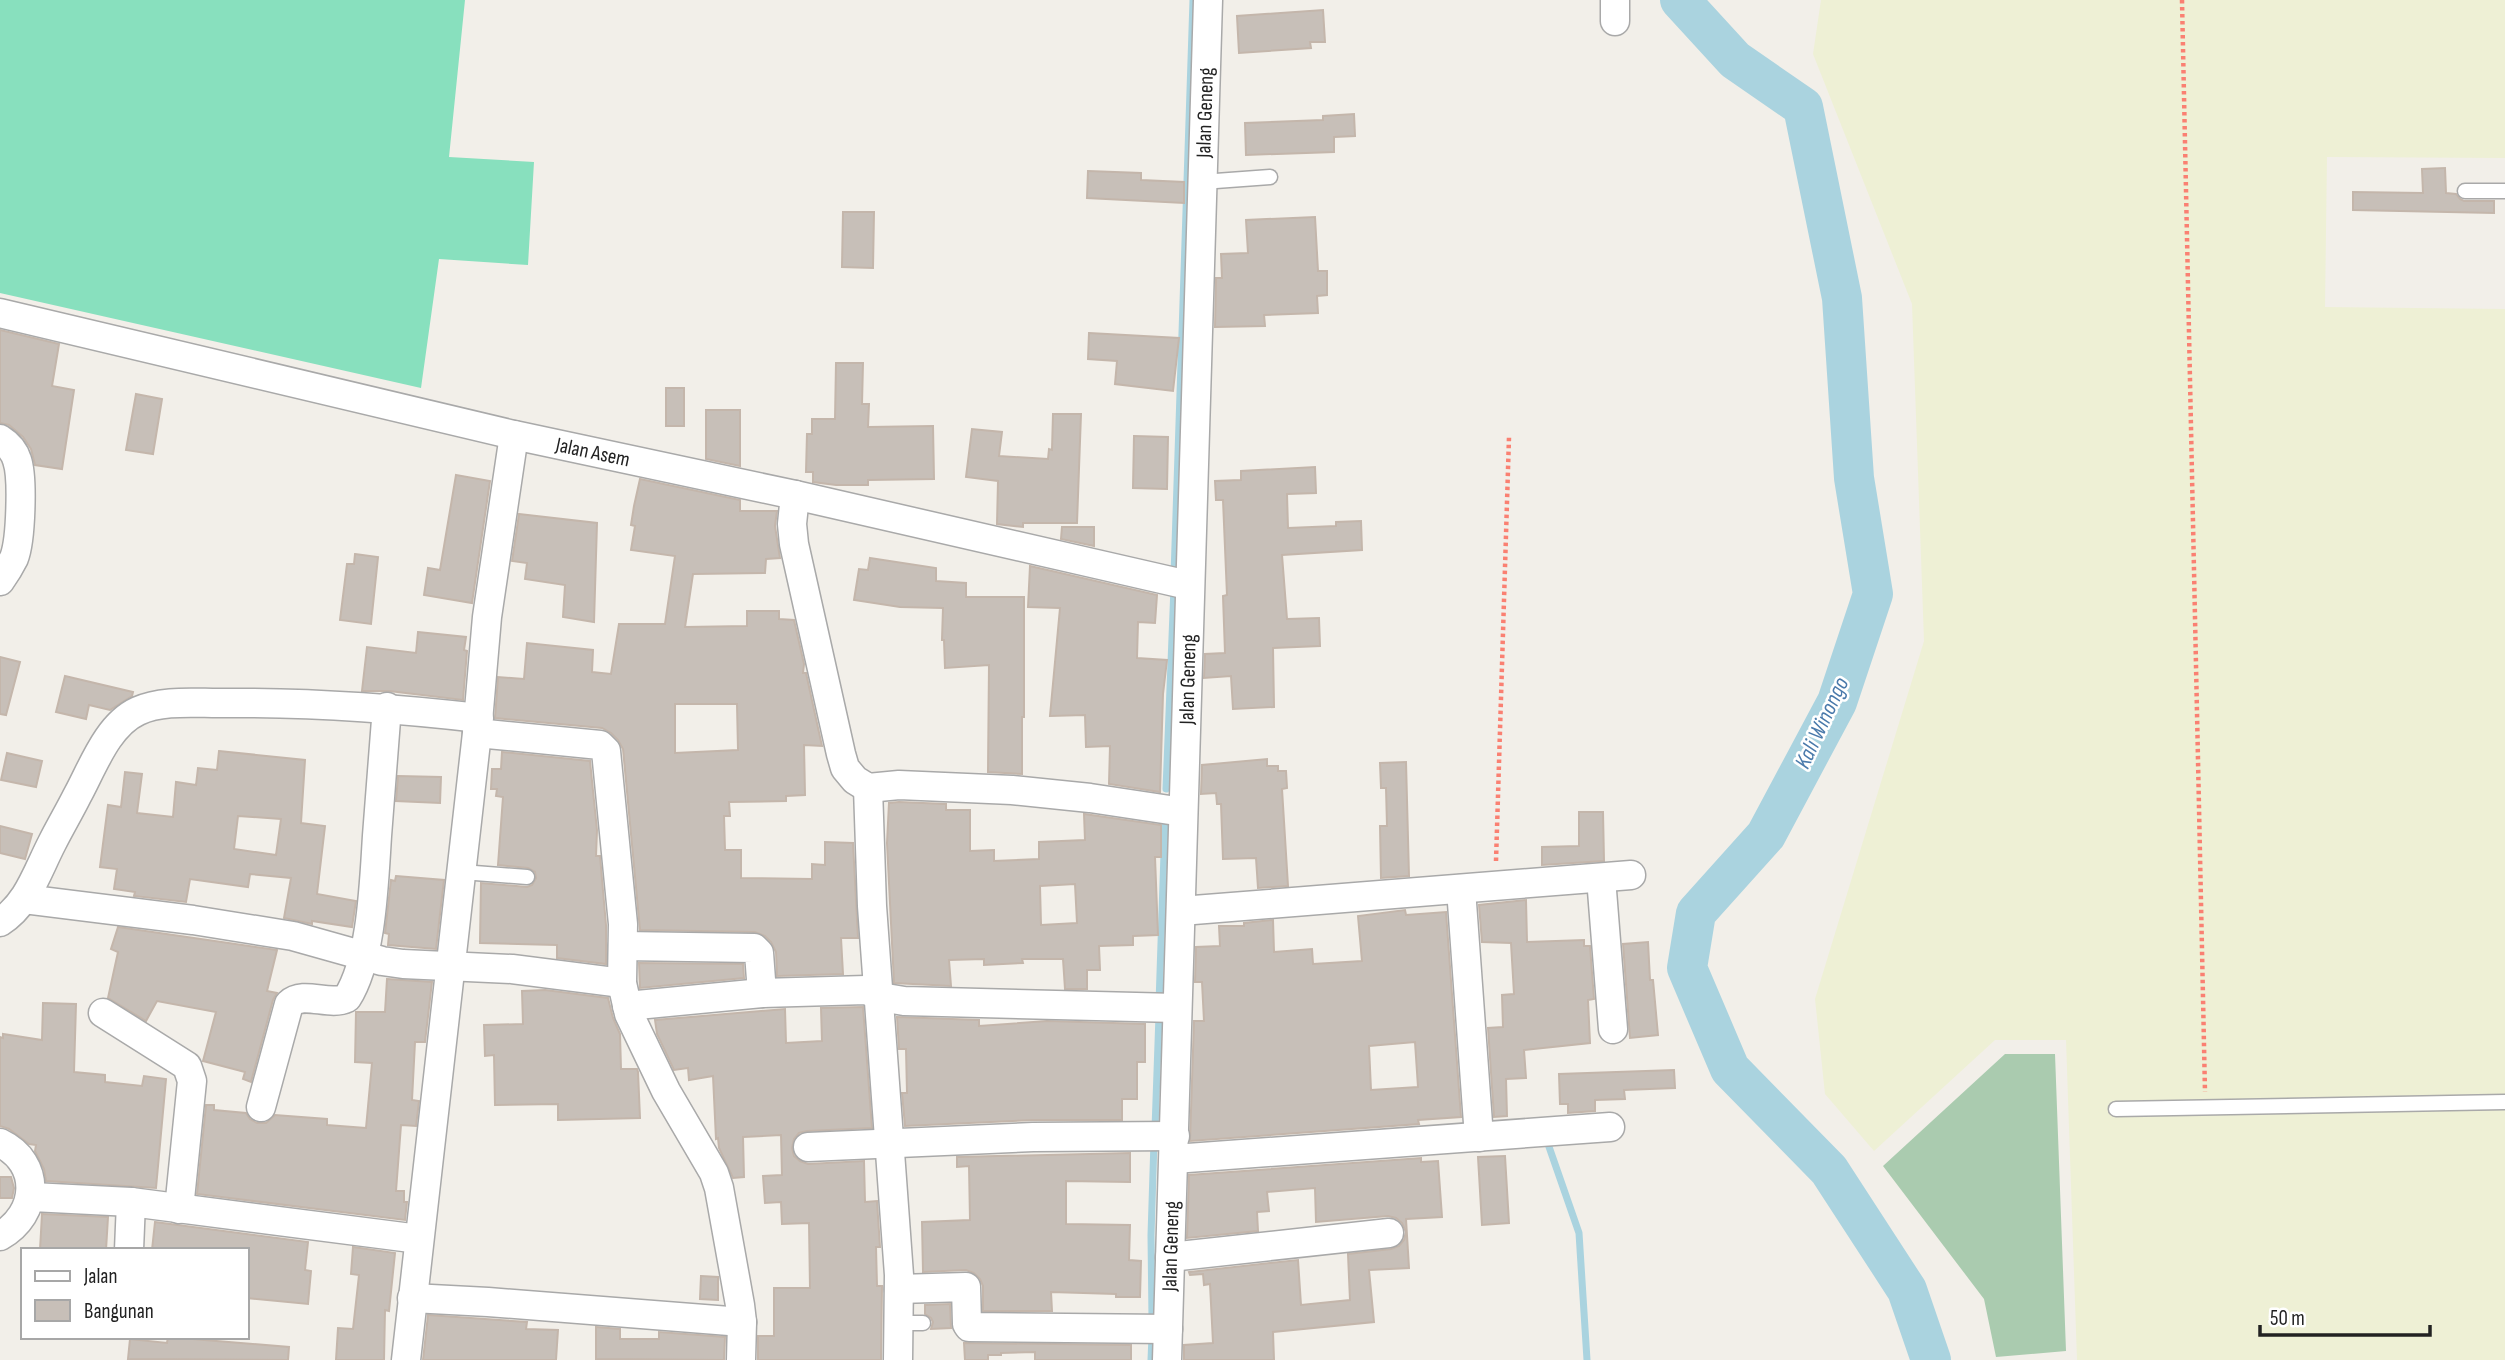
<svg xmlns="http://www.w3.org/2000/svg" width="2505" height="1360" viewBox="0 0 2505 1360" font-family="'Sofia Sans Condensed',sans-serif">
  <style>
    .farmland { fill: #eef0d5 }
    .cemetery { fill: #aacbaf }
    .pitch { fill: #88e0be }
    .lines { fill: none; stroke-linecap: round; stroke-linejoin: round }
    .stream { stroke: #aad3df; stroke-width: 7 }
    .river { stroke: #aad3df; stroke-width: 40 }
    .building { fill: #c7bfb8; stroke: #c4b6ab; stroke-width: 2; fill-rule: evenodd }
    .lane-casing { stroke: #a9a9a9; stroke-width: 17 }
    .street-casing { stroke: #a9a9a9; stroke-width: 31 }
    .path { stroke: #fa8072; stroke-width: 4.5; stroke-dasharray: 3.5 3.5; stroke-linecap: butt }
    .lane { stroke: #fff; stroke-width: 14 }
    .street { stroke: #fff; stroke-width: 28 }
    .labels { text-anchor: middle; dominant-baseline: central; stroke-width: 5; stroke-linejoin: round; paint-order: stroke }
    .street-label { font-size: 21px; fill: #222; stroke: #fff }
    .water-label { font-size: 23px; font-style: italic; fill: #4a7aab; stroke: #fff }
  </style>
  <rect width="100%" height="100%" fill="#f2efe9"/>
  <polygon class="farmland" points="1821,0 2505,0 2505,158 2327,157 2325,307 2505,309 2505,1360 2077,1360 2066,1040 1995,1040 1874,1151 1825,1094 1815,999 1924,641 1912,304 1813,54"/>
  <polygon class="cemetery" points="2005,1054 2055,1054 2066,1351 1996,1357 1984,1299 1883,1166"/>
  <polygon class="pitch" points="0,0 465,0 449,157 534,162 528,265 439,259 421,388 0,293"/>
  <g class="lines">
    <g class="stream">
      <polyline points="1174,575 1193,0"/>
      <polyline points="1166,789 1174,587"/>
      <polyline points="1159,1003 1165,823"/>
      <polyline points="1155,1129 1159,1015"/>
      <polyline points="1547,1141 1579,1233 1587,1360"/>
      <polyline points="1152,1319 1151,1235 1154,1141"/>
      <polyline points="1151,1360 1152,1336"/>
    </g>
    <polyline class="river" points="1680,0 1735,60 1803,107 1842,298 1854,478 1873,594 1837,702 1766,835 1696,913 1687,968 1730,1069 1829,1170 1907,1290 1931,1360"/>
  </g>
  <g class="building">
    <polygon points="1323,10 1325,42 1310,42 1311,48 1239,53 1237,16"/>
    <polygon points="1354,114 1355,136 1334,137 1334,152 1246,155 1245,123 1323,120 1323,116"/>
    <polygon points="2445,168 2446,193 2456,194 2460,199 2464,201 2494,201 2494,213 2353,210 2353,192 2423,193 2422,169"/>
    <polygon points="1088,171 1141,173 1141,180 1184,182 1184,203 1087,198"/>
    <polygon points="843,212 874,212 873,268 842,267"/>
    <polygon points="1315,217 1318,271 1327,271 1327,295 1317,296 1318,313 1264,315 1265,326 1215,327 1216,278 1222,278 1221,254 1248,253 1246,220"/>
    <polygon points="0,330 59,344 52,386 74,390 62,469 35,465 31,449 23,437 9,425 0,423"/>
    <polygon points="1089,333 1179,338 1173,391 1115,384 1117,361 1088,359"/>
    <polygon points="836,363 863,363 862,404 869,404 868,427 933,426 934,479 868,480 868,485 836,485 813,482 813,472 806,472 807,434 812,434 812,419 835,419"/>
    <rect x="666" y="388" width="18" height="38"/>
    <polygon points="136,394 162,399 153,454 126,450"/>
    <polygon points="706,410 740,410 740,466 706,459"/>
    <polygon points="1053,414 1081,414 1077,523 1023,523 1023,527 997,524 998,481 966,477 972,429 1002,432 999,456 1048,459 1049,449 1052,450"/>
    <polygon points="1134,436 1168,437 1167,489 1133,488"/>
    <polygon points="1315,467 1316,493 1287,494 1288,528 1336,526 1336,522 1361,521 1362,550 1282,555 1287,619 1319,618 1320,646 1273,648 1274,707 1233,709 1231,676 1204,678 1205,654 1225,653 1223,596 1227,595 1223,500 1216,500 1215,481 1241,480 1241,471"/>
    <polygon points="456,475 490,481 472,603 424,595 428,568 440,570"/>
    <path d="M640 479 740 500V511H777L775 526 780 558 766 559 765 573 693 574 685 627 747 626V611H779V619L794 620 804 664 803 673H806L822 746 804 745 805 795 786 796V801L729 802 730 816H724L725 850H741V878L812 879V864L825 865V842L853 843 858 938H841L843 974 777 976 776 952 771 942 765 936 755 932 640 930 623 749 618 740 611 733 602 728 495 718 498 677 524 679 527 643 593 650 592 672 611 674 619 624H665L675 556 631 550 635 526 631 525 634 506ZM675 704H737L738 750 675 753Z"/>
    <polygon points="519,514 597,523 594,622 563,617 565,585 525,579 527,563 512,561"/>
    <polygon points="1062,527 1094,527 1094,546 1061,539"/>
    <polygon points="355,554 378,557 371,624 340,620 347,564 354,564"/>
    <polygon points="870,558 936,568 936,581 966,583 966,597 1024,597 1024,717 1022,717 1022,774 988,772 989,665 945,668 944,640 942,640 943,608 900,607 854,600 859,569 868,570"/>
    <polygon points="1030,566 1157,595 1155,623 1138,622 1137,658 1167,660 1163,694 1160,792 1109,784 1110,746 1086,747 1085,715 1050,716 1060,608 1028,607"/>
    <polygon points="418,632 466,637 464,650 467,651 463,700 389,691 362,691 367,647 416,653"/>
    <polygon points="0,657 20,662 6,715 0,714"/>
    <polygon points="65,676 133,692 132,696 110,710 89,705 86,719 56,712"/>
    <path d="M219 751 305 760 301 823 325 826 317 894 356 901 352 927 312 921V924L284 918 291 878 250 874 248 887 190 879 186 902 134 896 135 892 114 889 117 869 100 867 108 805 121 807 125 772 142 774 137 813 173 817 176 782 196 785 198 768 217 770ZM238 816 281 819 276 855 234 849Z"/>
    <polygon points="502,752 590,761 597,830 596,856 600,856 606,925 606,964 557,958 557,945 480,943 481,883 527,887 532,885 536,878 535,872 528,868 498,865 503,797 496,796 497,789 491,789 492,769 501,769"/>
    <polygon points="7,753 42,761 36,787 1,780"/>
    <polygon points="1267,759 1267,766 1278,766 1278,771 1286,771 1287,788 1282,789 1288,886 1258,888 1256,858 1223,859 1221,804 1217,804 1216,793 1201,794 1202,765"/>
    <polygon points="1406,762 1409,876 1381,878 1380,826 1387,826 1386,788 1381,788 1380,763"/>
    <polygon points="398,776 441,777 440,803 396,801"/>
    <path d="M899 802 946 804V810H970V851L994 850V861L1039 859V842L1085 840 1084 814 1161 825V857H1155L1158 935 1133 936V945L1099 946 1100 970H1087V989H1065L1063 959H1022L1023 963 984 965V959L949 960 951 986 894 983 887 843 889 803ZM1075 884 1077 923 1041 925 1040 886Z"/>
    <polygon points="1579,812 1603,812 1604,861 1542,865 1542,847 1579,846"/>
    <polygon points="0,826 32,834 25,859 0,853"/>
    <polygon points="396,876 444,880 436,949 388,945 389,934 385,933 391,880 395,881"/>
    <polygon points="1526,900 1527,942 1584,940 1584,946 1590,946 1594,999 1588,1000 1590,1043 1524,1050 1526,1078 1506,1079 1507,1116 1494,1117 1488,1028 1503,1027 1502,995 1514,994 1511,943 1482,942 1479,905"/>
    <path d="M1405 910 1406 915 1446 912 1461 1117 1418 1120 1419 1124 1190 1141 1194 1021H1204L1202 982H1195L1196 947 1220 946 1219 926H1244V923L1273 920 1274 952 1312 949 1313 964 1362 961 1358 916ZM1415 1042 1418 1087 1371 1090 1369 1046Z"/>
    <polygon points="118,927 277,950 267,991 277,993 273,1000 251,1082 243,1079 245,1072 203,1061 216,1012 157,1001 146,1021 108,998 118,952 111,949"/>
    <polygon points="1648,942 1650,980 1653,980 1658,1035 1630,1038 1623,944"/>
    <polygon points="639,963 743,964 744,978 640,988"/>
    <polygon points="387,979 432,982 425,1042 415,1042 412,1100 419,1101 416,1126 401,1125 396,1191 404,1191 404,1202 407,1202 405,1220 197,1194 206,1105 214,1105 214,1110 246,1113 250,1119 257,1123 266,1123 275,1115 327,1119 327,1125 366,1128 372,1063 355,1062 356,1012 385,1012"/>
    <polygon points="545,990 608,998 613,1018 620,1034 621,1069 637,1069 638,1072 640,1118 558,1120 558,1104 495,1105 494,1055 485,1056 484,1025 523,1024 522,991"/>
    <polygon points="43,1003 76,1004 74,1072 105,1075 105,1082 142,1086 144,1076 166,1079 156,1188 46,1181 44,1169 35,1151 36,1145 29,1144 9,1129 0,1126 0,1037 3,1038 3,1034 42,1040"/>
    <polygon points="863,1007 872,1128 807,1131 799,1133 794,1139 792,1148 794,1156 800,1161 808,1164 864,1161 865,1202 877,1201 880,1247 876,1247 877,1286 882,1286 881,1360 758,1360 758,1336 774,1336 774,1288 810,1288 809,1223 782,1224 781,1202 765,1203 763,1176 782,1175 781,1135 743,1137 744,1177 733,1178 719,1148 718,1138 716,1139 713,1076 689,1080 688,1068 674,1070 657,1034 655,1020 785,1009 786,1043 822,1041 821,1008"/>
    <polygon points="897,1017 979,1020 979,1026 1047,1021 1145,1024 1145,1062 1137,1062 1137,1099 1122,1099 1122,1120 1033,1120 905,1126 902,1093 907,1093 906,1049 899,1049"/>
    <polygon points="1674,1070 1675,1088 1624,1090 1625,1099 1595,1100 1595,1111 1568,1113 1568,1104 1560,1104 1559,1074"/>
    <polygon points="1130,1153 1130,1182 1066,1181 1066,1224 1130,1225 1129,1260 1141,1261 1140,1297 1116,1297 1116,1294 1051,1292 1052,1311 983,1311 983,1286 980,1279 974,1273 966,1270 923,1272 922,1222 970,1220 969,1166 957,1167 957,1157"/>
    <polygon points="1505,1156 1509,1223 1482,1225 1478,1157"/>
    <polygon points="1421,1158 1421,1162 1438,1161 1442,1217 1406,1219 1409,1268 1369,1270 1374,1322 1273,1332 1274,1360 1184,1360 1184,1345 1213,1343 1210,1284 1204,1285 1203,1274 1190,1275 1189,1272 1298,1260 1301,1305 1350,1300 1348,1254 1391,1249 1399,1246 1404,1240 1406,1232 1402,1223 1396,1218 1388,1216 1316,1222 1315,1188 1267,1192 1269,1211 1257,1212 1258,1231 1187,1238 1189,1175"/>
    <polygon points="0,1177 11,1177 14,1188 12,1198 0,1198"/>
    <polygon points="42,1214 108,1217 106,1250 40,1250"/>
    <polygon points="155,1222 308,1242 305,1270 311,1271 308,1304 247,1298 247,1250 152,1250"/>
    <polygon points="353,1247 395,1253 389,1311 385,1310 384,1360 336,1360 338,1328 353,1329 359,1275 351,1274"/>
    <polygon points="701,1276 718,1277 718,1300 700,1299"/>
    <polygon points="950,1304 951,1328 931,1329 933,1322 931,1318 925,1314 925,1305"/>
    <polygon points="428,1315 527,1322 526,1329 558,1330 556,1360 423,1360"/>
    <polygon points="596,1327 620,1329 620,1339 659,1339 659,1332 725,1337 724,1360 596,1359"/>
    <polygon points="168,1337 289,1347 288,1360 128,1359 130,1339 167,1343"/>
    <polygon points="964,1343 1131,1345 1131,1360 1035,1360 1035,1352 1001,1353 1001,1355 988,1355 988,1360 965,1360"/>
  </g>
  <g class="lines">
    <defs>
      <g id="lane">
        <polyline points="1202,182 1270,177"/>
        <polyline points="2465,191 2505,191"/>
        <polyline points="462,872 527,877"/>
        <polyline points="2116,1109 2505,1102"/>
        <polyline points="898,1323 923,1323"/>
      </g>
      <g id="street">
        <polyline points="1615,21 1615,0"/>
        <path id="s1" d="M0 313 514 435 795 495 1188 585"/>
        <path d="M0 439C8 444 14 450 17 460 23 477 21 540 14 558 10 566 5 574 0 581"/>
        <polyline points="795,495 792,524 794,544 841,754 845,768 855,780 868,788 899,785 1012,790 1090,798 1183,812"/>
        <polyline points="477,733 600,745 606,751 623,924 622,983 629,1014 666,1091 714,1173 719,1188 740,1305 742,1322 741,1360"/>
        <polyline points="868,788 872,906 899,1275 898,1360"/>
        <polyline points="1601,878 1613,1029"/>
        <polyline points="1461,889 1479,1137"/>
        <polyline points="24,899 193,920 293,936 382,961 403,964 512,969 622,983"/>
        <polyline points="1181,911 1631,875"/>
        <path d="M0 922C28 904 37 872 52 843 60 827 69 812 77 796 92 769 107 725 138 711 161 700 193 703 218 703 305 702 392 708 479 718"/>
        <polyline points="623,946 754,948 759,953 762,993 866,990 886,998 904,1001 1176,1008"/>
        <polyline points="627,1006 762,993"/>
        <polyline points="103,1013 187,1066 192,1081 179,1209"/>
        <path d="M261 1107 289 1004C304 990 329 1007 347 998 372 959 374 882 377 836 380 793 384 750 387 707"/>
        <path d="M0 1143C42 1163 39 1214 0 1236"/>
        <polyline points="808,1147 1033,1137 1175,1136"/>
        <polyline points="1174,1159 1610,1127"/>
        <polyline points="32,1197 131,1202 419,1239"/>
        <polyline points="129,1250 131,1202"/>
        <polyline points="1170,1257 1389,1233"/>
        <polyline points="899,1289 966,1287 967,1324 969,1327 1168,1329"/>
        <polyline points="412,1298 488,1302 742,1322"/>
        <polyline points="406,1360 477,733 487,617 514,435"/>
        <path id="s2" d="M1167 1360 1208 0"/>
      </g>
    </defs>
    <use href="#lane" class="lane-casing"/>
    <use href="#street" class="street-casing"/>
    <g class="path">
      <polyline points="2182,0 2205,1092"/>
      <polyline points="1496,861 1509,437"/>
    </g>
    <use href="#lane" class="lane"/>
    <use href="#street" class="street"/>
  </g>
  <g class="labels">
    <g class="street-label">
      <text stroke="none"><textPath href="#s2" startOffset="1248">Jalan Geneng</textPath></text>
      <text stroke="none"><textPath href="#s1" startOffset="609">Jalan Asem</textPath></text>
      <text stroke="none"><textPath href="#s2" startOffset="681">Jalan Geneng</textPath></text>
      <text stroke="none"><textPath href="#s2" startOffset="114">Jalan Geneng</textPath></text>
    </g>
    <g class="water-label">
      <text transform="translate(1822 723) rotate(-65)">Kali Winongo</text>
    </g>
  </g>
  <rect x="21" y="1248" width="228" height="91" fill="#ffffff" stroke="#a7a7a7" stroke-width="2"/>
  <rect x="35" y="1271" width="35" height="10" fill="#ffffff" stroke="#a7a7a7" stroke-width="2"/>
  <text x="84" y="1283" font-size="21" fill="#222222">Jalan</text>
  <rect x="35" y="1300" width="35" height="21" fill="#c7bfb8" stroke="#a7a7a7" stroke-width="2"/>
  <text x="84" y="1318" font-size="21" fill="#222222">Bangunan</text>
  <path d="M2260 1325v10h170v-10" fill="none" stroke="#222222" stroke-width="3.5"/>
  <text x="2270" y="1325" font-size="21" fill="#222222" stroke="#ffffff" stroke-width="5" paint-order="stroke">50 m</text>
</svg>
